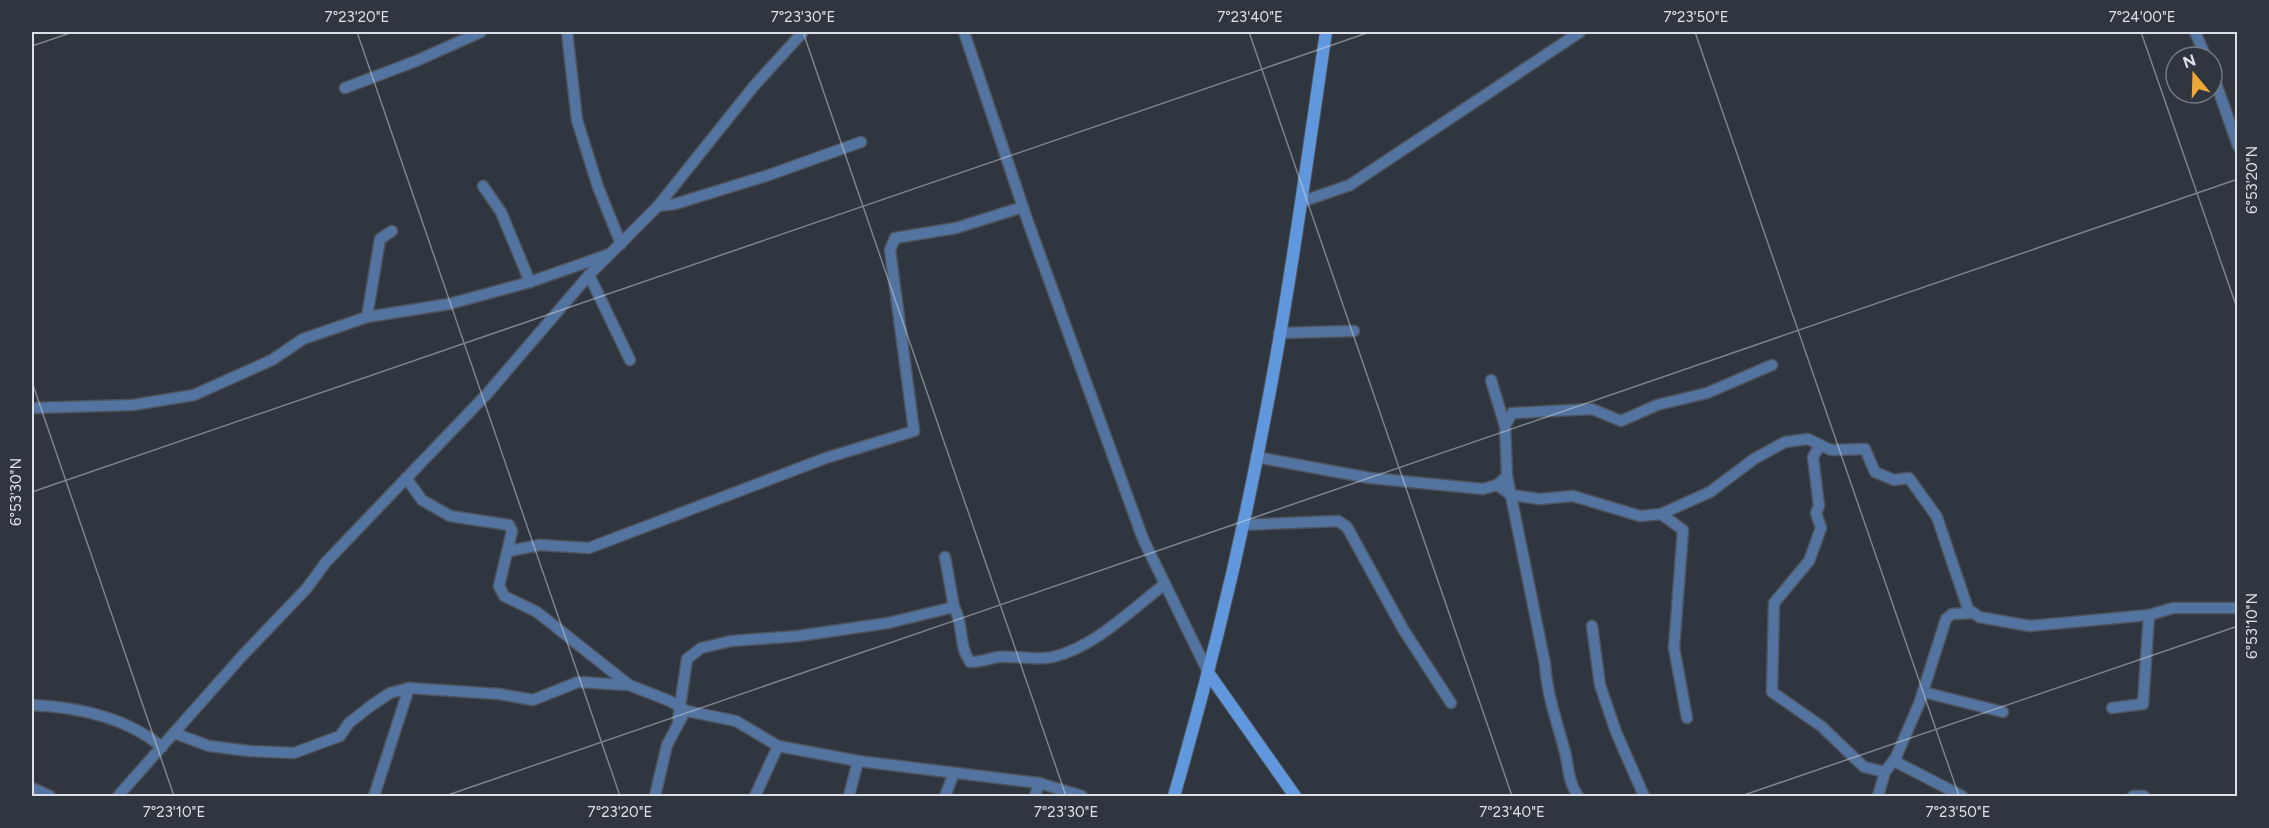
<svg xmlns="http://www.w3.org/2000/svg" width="2269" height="828" viewBox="0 0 2269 828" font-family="Figtree,sans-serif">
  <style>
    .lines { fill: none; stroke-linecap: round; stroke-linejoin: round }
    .street-casing { stroke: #4e555e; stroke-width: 13 }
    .secondary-casing { stroke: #4e555e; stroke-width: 14 }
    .street { stroke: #5374a1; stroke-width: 10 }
    .secondary { stroke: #6197dd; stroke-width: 12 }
    .ticks { fill: none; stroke: #dce0e6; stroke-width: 1.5; stroke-opacity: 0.45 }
    .neatline { fill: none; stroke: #dce0e6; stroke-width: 2 }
    .ticks-label { font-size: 15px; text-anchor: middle; fill: #dce0e6 }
  </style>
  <rect width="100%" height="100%" fill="#2f3640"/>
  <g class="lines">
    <defs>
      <g id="street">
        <polyline points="567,32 577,120 598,187 621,244"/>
        <polyline points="964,32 1028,222 1143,539 1209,674"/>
        <polyline points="2195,32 2206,57"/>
        <polyline points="2212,72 2238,146"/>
        <polyline points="345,88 416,61 481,32"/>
        <polyline points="483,186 501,212 530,282"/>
        <polyline points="1301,202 1350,185 1580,32"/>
        <polyline points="658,206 675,204 769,175 861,142"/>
        <polyline points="589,275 630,360"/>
        <polyline points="367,317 380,239 392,231"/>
        <polyline points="1279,333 1354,331"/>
        <polyline points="1491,380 1505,426"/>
        <polyline points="32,408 133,405 194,395 272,360 303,339 367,317 449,304 530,282 607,255"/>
        <polyline points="1820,445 1813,457 1819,506 1816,513 1821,528 1809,561 1774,603 1772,692 1821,726 1864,767 1885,772"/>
        <polyline points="1256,457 1370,478 1483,489 1497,485 1507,476 1505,426 1512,413 1592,409 1621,421 1657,405 1707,393 1772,365"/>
        <path d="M1507 476 1545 664C1547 695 1557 722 1565 752 1569 768 1568 782 1578 796"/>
        <polyline points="406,478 422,500 450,516 509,525 512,531 499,586 504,596 537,612 629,685 670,701 687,711 736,721 778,746 858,761 1039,783 1082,796"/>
        <polyline points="1497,485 1511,495 1540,499 1573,496 1640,516 1661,514 1710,492 1754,459 1785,442 1808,439 1831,450 1865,449 1875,472 1894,480 1909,478 1937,517 1968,609 1979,617 2030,626 2149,615 2173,608 2238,608"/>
        <polyline points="1661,514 1683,530 1674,648 1687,718"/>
        <polyline points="1242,525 1338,521 1347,527 1403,629 1451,703"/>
        <polyline points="509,551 540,545 589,548 826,458 914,431 890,250 895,238 956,228 1023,207"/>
        <polyline points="945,557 954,607"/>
        <polyline points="1592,626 1600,685 1616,732 1644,796"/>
        <polyline points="1923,692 2003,712"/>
        <path d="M32 705C77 707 126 717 162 747"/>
        <polyline points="2112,708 2143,704 2149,615"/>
        <path d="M678 720 687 659 701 648 731 641 798 636 888 623 954 607C964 624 958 645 970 662 981 662 988 659 998 657 1016 655 1035 661 1053 657 1095 647 1132 609 1165 584"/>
        <polyline points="174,733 209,746 249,751 294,753 340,736 349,723 372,705 390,693 409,688 499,694 533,700 578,682 626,685"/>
        <polyline points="32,788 50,796"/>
        <polyline points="118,796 243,655 307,588 326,562 486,395 589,275 658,206 754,86 803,32"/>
        <polyline points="374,796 409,688"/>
        <polyline points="655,796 667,745 683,715"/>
        <polyline points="755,796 778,746"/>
        <polyline points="849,796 858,761"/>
        <polyline points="945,796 954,773"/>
        <polyline points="1035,796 1039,783"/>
        <polyline points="1878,796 1885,772 1896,757"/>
        <polyline points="1962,796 1898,763 1896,757 1919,704 1946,619 1952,614 1974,613"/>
        <polyline points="2133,796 2144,796"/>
      </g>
      <g id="secondary">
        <polyline points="1209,674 1295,796"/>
        <path d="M1174 796C1210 672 1241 545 1265 417 1290 289 1307 160 1326 32"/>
      </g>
    </defs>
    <use href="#street" class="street-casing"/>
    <use href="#secondary" class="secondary-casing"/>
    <use href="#street" class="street"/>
    <use href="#secondary" class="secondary"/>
  </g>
  <path class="ticks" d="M357 32 620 796M803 32 1066 796M1249 32 1512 796M1695 32 1959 796M2141 32 2238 311M32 46 73 32M32 382 174 796M32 492 1370 32M445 796 2238 179M1741 796 2238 626"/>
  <rect width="2269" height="828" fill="none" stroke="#2f3640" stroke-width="66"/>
  <g transform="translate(2194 75) rotate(341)"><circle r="28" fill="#2f3640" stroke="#747a82" stroke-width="1.5"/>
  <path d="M0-4.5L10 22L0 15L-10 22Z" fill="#eca93a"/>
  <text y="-9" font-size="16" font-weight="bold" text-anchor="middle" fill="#dce0e6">N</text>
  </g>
  <rect x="33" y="33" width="2203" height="762" class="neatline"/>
  <g class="ticks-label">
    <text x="357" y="22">7°23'20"E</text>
    <text x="803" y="22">7°23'30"E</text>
    <text x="1250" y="22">7°23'40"E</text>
    <text x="1696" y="22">7°23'50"E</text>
    <text x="2142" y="22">7°24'00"E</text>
    <text transform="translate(2252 180) rotate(-90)" y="5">6°53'20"N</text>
    <text transform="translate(16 492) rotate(-90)" y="5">6°53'30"N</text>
    <text transform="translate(2252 626) rotate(-90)" y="5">6°53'10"N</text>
    <text x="174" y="817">7°23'10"E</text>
    <text x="620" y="817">7°23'20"E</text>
    <text x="1066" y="817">7°23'30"E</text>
    <text x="1512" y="817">7°23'40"E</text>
    <text x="1958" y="817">7°23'50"E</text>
  </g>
</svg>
